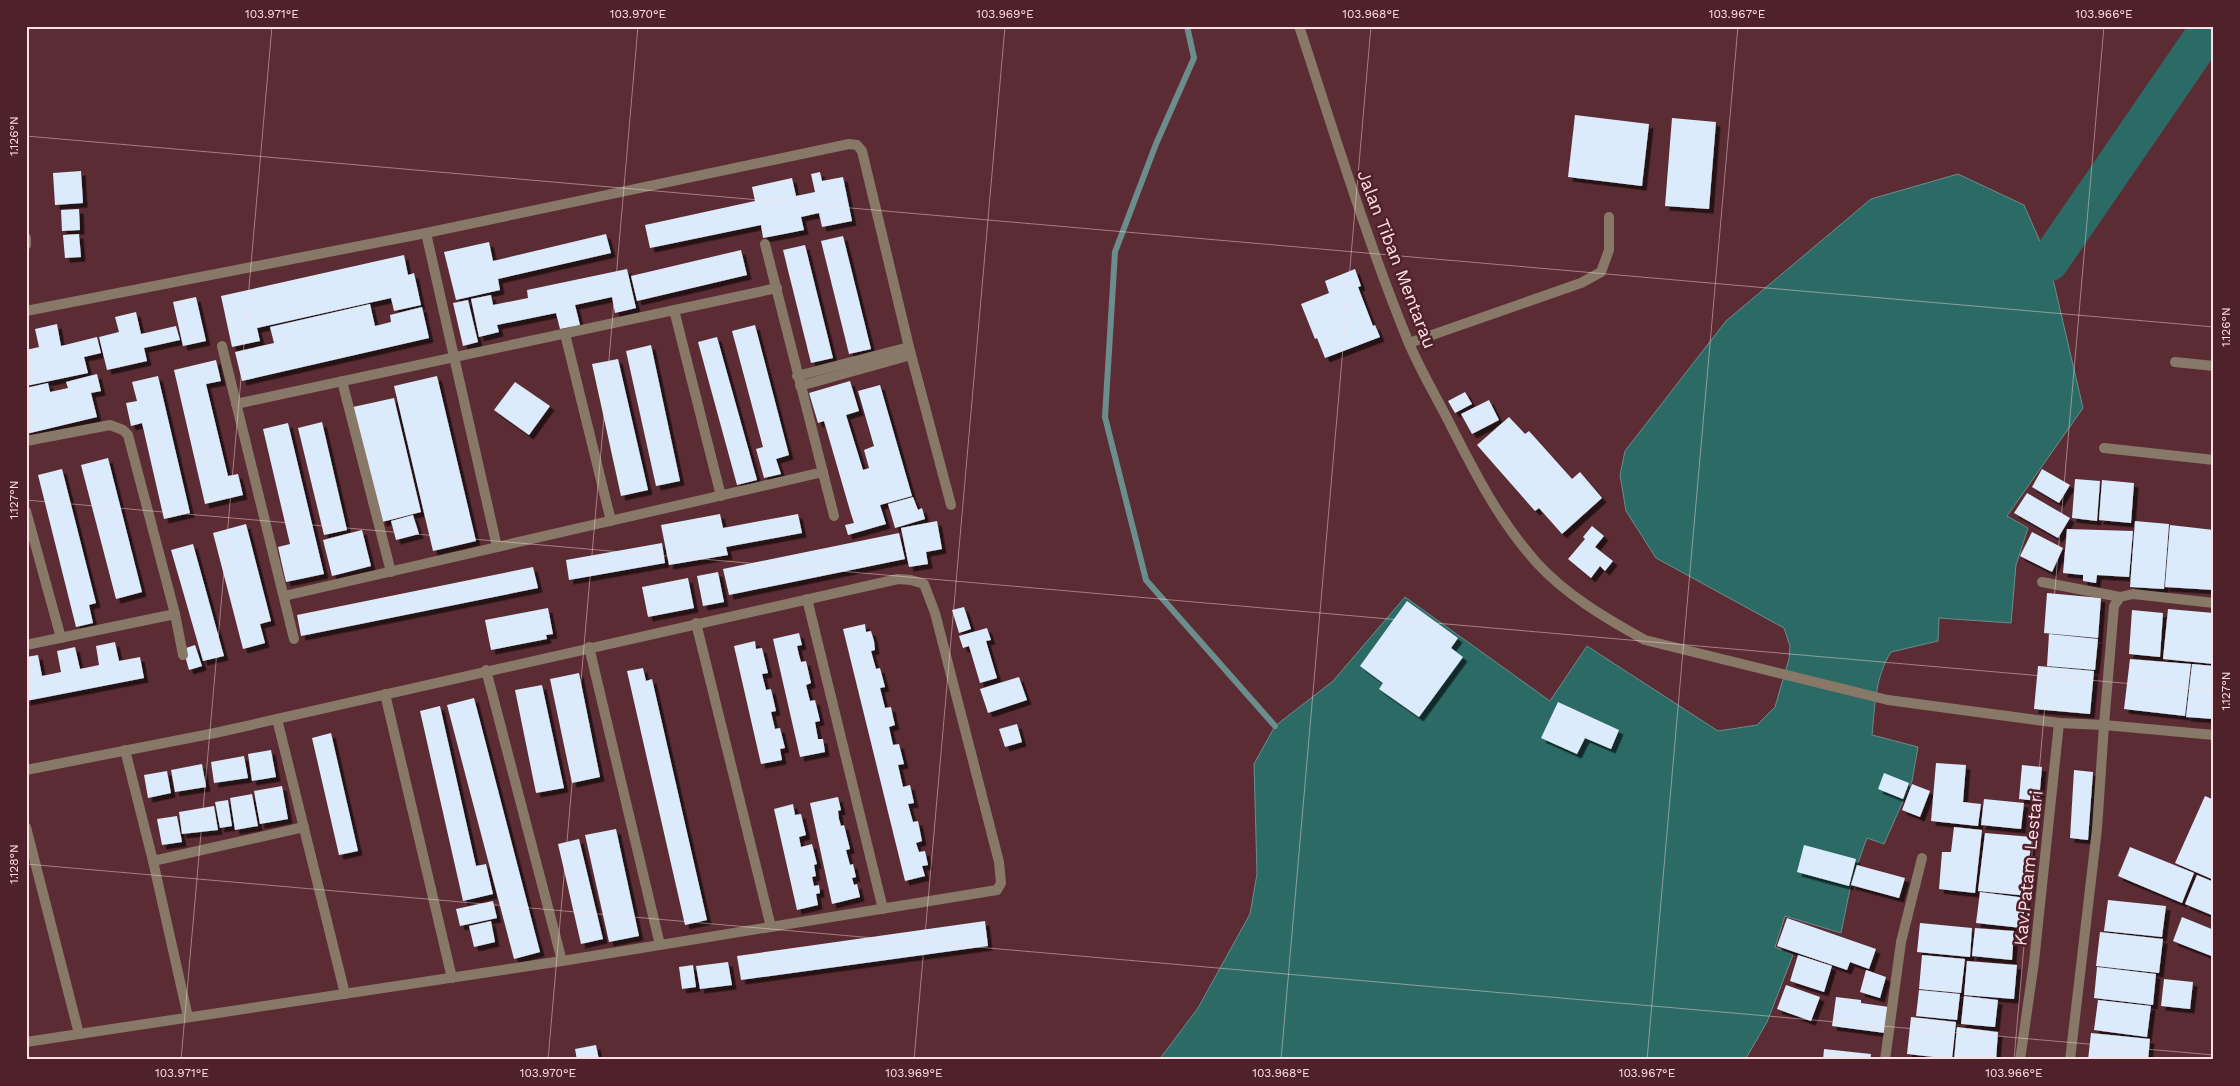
<svg xmlns="http://www.w3.org/2000/svg" width="2240" height="1086" viewBox="0 0 2240 1086" font-family="'Work Sans',sans-serif">
  <style>
    .water { fill: #2c6a66; stroke: #6b8d8c }
    .lines { fill: none; stroke-linecap: round; stroke-linejoin: round }
    .stream { stroke: #6b8d8c; stroke-width: 6 }
    .river { stroke: #2c6a66; stroke-width: 39 }
    .building { fill: #dcebfc; filter: url(#shadow) }
    .service { stroke: #877867; stroke-width: 10 }
    .minor { stroke: #877867; stroke-width: 10 }
    .ticks { fill: none; stroke: #ffdfe3; stroke-width: 1; stroke-opacity: 0.45 }
    .labels { text-anchor: middle; dominant-baseline: central; stroke-width: 5; stroke-linejoin: round; paint-order: stroke }
    .street-label { font-size: 18px; fill: #ffdfe3; stroke: #4f212a }
    .neatline { fill: none; stroke: #ffdfe3; stroke-width: 2 }
    .ticks-label { font-size: 12px; text-anchor: middle; fill: #ffdfe3 }
  </style>
  <defs>
    <filter id="shadow"><feDropShadow dx="4.5" dy="4.5" stdDeviation="0" flood-color="#0009"/></filter>
  </defs>
  <rect width="100%" height="100%" fill="#5b2c34"/>
  <path class="water" d="M1958 174 2024 205 2049 262 2083 408 2007 516 2028 528 2016 565 2011 623 1939 618 1938 641 1891 652C1875 677 1875 706 1872 735L1918 747 1912 781 1884 844 1867 838 1852 879 1841 933 1785 916 1775 947 1793 955 1767 1022 1745 1060H1159L1198 1008 1250 914 1257 874 1254 764 1275 726 1333 681 1405 597 1550 701 1587 646 1718 731 1757 725 1775 707 1789 659 1790 646 1784 628 1656 558 1626 511 1620 475 1625 451 1726 321 1871 199Z"/>
  <g class="lines">
    <polyline class="stream" points="1187,26 1194,58 1156,144 1115,252 1105,417 1146,580 1275,726"/>
    <polyline class="river" points="2049,262 2211,26"/>
  </g>
  <g class="building">
    <polygon points="1575,115 1649,124 1642,186 1568,177"/>
    <polygon points="1672,118 1716,122 1709,209 1665,206"/>
    <polygon points="81,171 83,203 55,205 53,173"/>
    <polygon points="820,172 822,181 843,177 852,221 822,227 819,213 801,217 804,230 784,234 763,238 761,225 650,248 645,225 755,201 752,187 792,178 796,196 815,192 811,174"/>
    <polygon points="79,209 80,230 62,231 61,210"/>
    <polygon points="79,234 81,257 65,258 63,235"/>
    <polygon points="606,234 611,253 498,279 500,290 456,300 444,252 489,242 493,261"/>
    <polygon points="843,236 871,349 849,354 821,241"/>
    <polygon points="805,245 833,358 811,363 783,250"/>
    <polygon points="741,250 747,275 637,301 631,276"/>
    <polygon points="404,255 408,275 414,273 421,305 394,311 391,298 257,328 260,341 232,347 221,296"/>
    <polygon points="627,269 636,308 615,313 612,297 575,305 580,325 560,329 556,313 497,325 499,332 479,337 471,299 491,295 493,305 528,298 527,290"/>
    <polygon points="1355,269 1361,286 1358,287 1373,326 1375,325 1380,337 1325,358 1317,338 1315,339 1301,304 1329,293 1325,281"/>
    <polygon points="196,297 206,341 183,346 173,302"/>
    <polygon points="468,300 478,342 463,346 453,303"/>
    <polygon points="370,304 375,326 391,322 390,315 422,307 429,338 242,381 235,352 274,343 270,327"/>
    <polygon points="136,312 141,334 176,326 180,340 144,348 147,361 107,370 99,337 119,332 115,317"/>
    <polygon points="57,324 61,346 97,337 101,353 84,357 88,373 26,386 26,350 39,347 35,329"/>
    <polygon points="755,325 789,455 776,459 781,474 764,478 756,449 763,447 732,331"/>
    <polygon points="717,337 757,480 737,485 698,342"/>
    <polygon points="651,345 680,481 656,486 626,351"/>
    <polygon points="618,359 648,490 621,496 592,364"/>
    <polygon points="216,360 221,381 206,384 228,476 238,474 243,495 205,504 174,370"/>
    <polygon points="97,374 101,391 91,393 97,417 26,434 26,388 48,383 50,392 68,388 66,382"/>
    <polygon points="158,376 190,513 164,519 142,423 131,426 126,403 137,401 132,382"/>
    <polygon points="437,376 476,541 433,551 394,386"/>
    <polygon points="850,381 859,411 846,415 863,470 869,468 864,450 874,446 858,391 880,385 912,496 880,505 886,524 848,535 845,525 854,523 851,514 824,421 818,423 809,393"/>
    <polygon points="515,382 550,406 529,435 494,410"/>
    <polygon points="1465,392 1472,404 1455,413 1448,401"/>
    <polygon points="394,398 421,512 382,522 353,407"/>
    <polygon points="1489,400 1499,420 1472,434 1461,414"/>
    <polygon points="1509,417 1525,434 1529,431 1572,479 1580,472 1602,498 1562,534 1539,508 1535,511 1477,445"/>
    <polygon points="322,422 347,530 324,535 298,428"/>
    <polygon points="288,423 324,574 286,582 278,547 290,544 263,429"/>
    <polygon points="108,458 142,592 116,599 81,465"/>
    <polygon points="62,469 96,603 89,605 93,623 76,627 38,475"/>
    <polygon points="2042,469 2070,485 2059,503 2032,487"/>
    <polygon points="2075,479 2100,481 2097,521 2072,518"/>
    <polygon points="2102,480 2134,483 2131,523 2099,520"/>
    <polygon points="2027,493 2070,518 2058,538 2014,513"/>
    <polygon points="913,497 918,510 922,508 925,519 895,528 888,504"/>
    <polygon points="720,514 723,528 798,514 802,533 726,547 728,555 669,565 661,525"/>
    <polygon points="413,515 419,534 396,540 391,521"/>
    <polygon points="937,521 942,549 926,552 928,564 909,567 901,528"/>
    <polygon points="2135,521 2169,524 2164,589 2130,587"/>
    <polygon points="246,524 271,621 260,624 265,643 243,649 213,533"/>
    <polygon points="2170,525 2214,530 2214,590 2165,587"/>
    <polygon points="1592,526 1604,536 1595,547 1613,561 1605,571 1600,566 1591,578 1568,559 1585,539 1583,537"/>
    <polygon points="2067,529 2133,531 2129,577 2097,575 2096,583 2083,581 2083,575 2063,573"/>
    <polygon points="362,530 371,566 332,576 323,540"/>
    <polygon points="2032,532 2063,548 2052,572 2020,556"/>
    <polygon points="899,533 905,559 729,595 723,569"/>
    <polygon points="662,543 665,563 569,580 566,560"/>
    <polygon points="193,544 224,656 203,661 171,550"/>
    <polygon points="533,567 538,588 301,636 297,615"/>
    <polygon points="718,572 724,602 703,606 697,576"/>
    <polygon points="688,578 694,608 648,617 642,587"/>
    <polygon points="2047,593 2101,598 2098,638 2044,633"/>
    <polygon points="1407,601 1458,638 1451,648 1463,657 1419,717 1379,689 1383,683 1360,666"/>
    <polygon points="964,607 971,629 959,633 952,610"/>
    <polygon points="548,608 553,634 546,635 547,639 491,650 485,620"/>
    <polygon points="2168,609 2214,613 2214,664 2163,659"/>
    <polygon points="2132,610 2163,613 2160,657 2129,654"/>
    <polygon points="865,624 866,632 871,631 874,641 875,650 871,651 876,669 880,668 885,687 880,688 885,708 891,707 893,717 895,725 889,727 893,745 899,744 904,764 898,765 903,787 910,785 914,803 908,804 913,822 918,821 922,841 916,843 919,852 925,851 928,865 922,866 925,876 905,881 843,629"/>
    <polygon points="987,628 991,640 986,641 997,678 980,683 969,646 963,648 959,636"/>
    <polygon points="799,633 802,645 797,646 799,655 801,662 806,661 811,683 806,685 810,701 815,700 820,721 815,722 818,739 823,739 825,752 800,757 773,639"/>
    <polygon points="2049,634 2098,639 2095,670 2047,666"/>
    <polygon points="755,641 756,649 762,648 768,673 762,674 766,690 771,689 776,711 771,712 775,729 780,728 785,748 780,749 782,760 761,764 734,646"/>
    <polygon points="115,642 119,661 140,657 144,678 26,701 26,657 38,655 42,676 61,672 57,651 75,647 80,669 99,665 96,646"/>
    <polygon points="195,645 202,666 189,670 183,649"/>
    <polygon points="2130,659 2191,664 2185,716 2124,709"/>
    <polygon points="2192,664 2214,666 2214,719 2186,717"/>
    <polygon points="2038,666 2094,671 2090,714 2034,709"/>
    <polygon points="643,668 646,681 652,679 707,920 685,925 627,671"/>
    <polygon points="579,673 600,777 572,783 550,679"/>
    <polygon points="1019,677 1027,700 988,713 980,689"/>
    <polygon points="542,685 564,788 536,793 515,690"/>
    <polygon points="474,698 540,952 514,959 447,705"/>
    <polygon points="1558,702 1619,730 1611,749 1585,738 1577,754 1541,738"/>
    <polygon points="440,706 476,866 486,864 493,894 463,901 420,711"/>
    <polygon points="1017,724 1022,742 1005,747 999,729"/>
    <polygon points="331,733 358,851 339,855 312,738"/>
    <polygon points="271,750 276,777 252,781 248,754"/>
    <polygon points="244,756 248,778 214,783 211,762"/>
    <polygon points="1936,763 1966,765 1963,802 1981,804 1978,826 1931,821"/>
    <polygon points="202,764 206,787 175,792 171,770"/>
    <polygon points="2022,765 2042,767 2039,801 2019,799"/>
    <polygon points="2074,770 2093,772 2088,840 2070,838"/>
    <polygon points="167,771 171,793 148,798 144,775"/>
    <polygon points="1884,773 1909,783 1903,799 1878,789"/>
    <polygon points="1912,784 1930,791 1920,817 1902,810"/>
    <polygon points="282,786 288,819 260,824 254,791"/>
    <polygon points="252,794 258,826 235,830 230,798"/>
    <polygon points="2205,796 2214,800 2214,880 2175,863"/>
    <polygon points="838,797 841,810 838,811 839,819 841,826 844,825 850,849 846,850 850,865 853,864 856,877 852,878 854,885 857,884 860,897 832,904 810,803"/>
    <polygon points="1984,799 2024,803 2021,829 1981,825"/>
    <polygon points="228,800 232,826 220,828 215,802"/>
    <polygon points="793,804 795,815 801,814 806,835 799,837 801,847 812,844 817,864 814,865 816,876 812,877 814,886 819,885 820,893 816,894 818,905 797,910 774,809"/>
    <polygon points="214,806 218,830 182,834 179,812"/>
    <polygon points="177,816 182,842 162,845 157,819"/>
    <polygon points="1954,827 1982,830 1975,893 1939,889 1942,852 1951,852"/>
    <polygon points="616,829 639,936 609,942 585,835"/>
    <polygon points="1985,833 2032,837 2028,870 2032,871 2029,896 1978,891"/>
    <polygon points="579,839 603,939 581,944 558,844"/>
    <polygon points="1804,845 1856,859 1849,886 1797,872"/>
    <polygon points="2130,847 2194,873 2182,903 2118,876"/>
    <polygon points="1857,865 1905,878 1899,898 1851,885"/>
    <polygon points="2197,875 2214,882 2214,916 2185,904"/>
    <polygon points="1980,892 2026,898 2022,928 1976,923"/>
    <polygon points="2108,900 2166,906 2162,937 2104,931"/>
    <polygon points="493,901 497,918 460,926 456,909"/>
    <polygon points="2182,917 2214,930 2214,957 2173,941"/>
    <polygon points="1787,918 1876,949 1869,969 1850,962 1847,970 1777,946"/>
    <polygon points="491,921 495,942 474,947 469,926"/>
    <polygon points="985,921 988,946 741,980 737,956"/>
    <polygon points="1920,923 1972,928 1970,957 1917,952"/>
    <polygon points="1975,928 2014,931 2012,960 1972,956"/>
    <polygon points="2100,932 2163,939 2159,973 2096,966"/>
    <polygon points="1798,955 1832,966 1824,992 1790,981"/>
    <polygon points="1922,955 1965,959 1961,993 1919,989"/>
    <polygon points="1967,961 2017,965 2014,999 1964,995"/>
    <polygon points="728,962 732,985 700,989 696,966"/>
    <polygon points="693,965 696,987 682,989 679,967"/>
    <polygon points="2097,967 2156,974 2153,1005 2094,998"/>
    <polygon points="1866,970 1886,977 1880,998 1860,992"/>
    <polygon points="2164,979 2193,982 2190,1009 2161,1006"/>
    <polygon points="1786,985 1820,997 1811,1021 1777,1009"/>
    <polygon points="1919,990 1960,994 1957,1020 1916,1016"/>
    <polygon points="1964,996 1998,1000 1995,1027 1961,1024"/>
    <polygon points="1836,997 1861,1000 1861,1003 1889,1007 1885,1033 1832,1026"/>
    <polygon points="2098,1000 2151,1006 2147,1037 2094,1030"/>
    <polygon points="1911,1017 1956,1022 1952,1059 1907,1054"/>
    <polygon points="1957,1027 1998,1032 1996,1060 1954,1060"/>
    <polygon points="2091,1033 2150,1039 2148,1060 2088,1060"/>
    <polygon points="596,1045 599,1060 577,1060 575,1049"/>
    <polygon points="1824,1049 1871,1054 1870,1060 1823,1060"/>
  </g>
  <g class="lines">
    <polyline class="service" points="1409,343 1581,283 1601,272 1609,250 1609,217"/>
    <g class="minor">
      <path d="M1299 26C1334 132 1366 238 1408 341 1420 370 1437 398 1451 426 1476 475 1500 522 1537 563 1566 595 1607 619 1645 640L1888 700 2059 723 2104 725 2214 735"/>
      <polyline points="426,233 497,547"/>
      <polyline points="26,238 26,245"/>
      <polyline points="765,244 834,516"/>
      <polyline points="674,310 721,496"/>
      <polyline points="26,311 426,233 849,144 857,145 862,151 909,347 951,505"/>
      <polyline points="565,334 611,521"/>
      <polyline points="222,346 294,639"/>
      <polyline points="2175,362 2214,366"/>
      <polyline points="797,376 909,347"/>
      <polyline points="342,381 391,572"/>
      <polyline points="800,386 911,355"/>
      <polyline points="236,404 777,288"/>
      <polyline points="26,441 110,425 123,430 128,435 175,614 183,655"/>
      <polyline points="2104,448 2214,460"/>
      <polyline points="26,511 61,638"/>
      <polyline points="2042,582 2120,597"/>
      <polyline points="284,596 823,472"/>
      <polyline points="807,599 883,909"/>
      <polyline points="696,623 771,927"/>
      <polyline points="26,645 175,614"/>
      <polyline points="589,647 660,945"/>
      <polyline points="486,670 562,961"/>
      <polyline points="385,694 452,978"/>
      <polyline points="277,719 345,994"/>
      <polyline points="125,750 153,861 304,827"/>
      <polyline points="26,770 215,733 898,579 911,580 924,584 935,613 999,862 1001,883 997,890 562,961 26,1042"/>
      <polyline points="26,827 79,1034"/>
      <polyline points="153,861 188,1017"/>
      <polyline points="1885,1060 1901,942 1922,858"/>
      <polyline points="2020,1060 2034,962 2059,723"/>
      <polyline points="2070,1060 2097,829 2104,725 2114,606 2120,597 2133,594 2214,603"/>
    </g>
  </g>
  <path class="ticks" d="M26 136 2214 327M26 500 2214 691M26 864 2214 1055M181 1060 272 26M548 1060 638 26M914 1060 1005 26M1281 1060 1371 26M1647 1060 1738 26M2014 1060 2104 26"/>
  <g class="labels">
    <g class="street-label">
      <text transform="translate(1397 259) rotate(69)">Jalan Tiban Mentarau</text>
      <text transform="translate(2028 868) rotate(-84)">Kav.Patam Lestari</text>
    </g>
  </g>
  <rect width="2240" height="1086" fill="none" stroke="#4f212a" stroke-width="55"/>
  <rect x="28" y="28" width="2184" height="1030" class="neatline"/>
  <g class="ticks-label">
    <text x="272" y="18">103.971°E</text>
    <text x="638" y="18">103.970°E</text>
    <text x="1005" y="18">103.969°E</text>
    <text x="1371" y="18">103.968°E</text>
    <text x="1737" y="18">103.967°E</text>
    <text x="2104" y="18">103.966°E</text>
    <text transform="translate(14 136) rotate(-90)" y="4">1.126°N</text>
    <text transform="translate(2226 327) rotate(-90)" y="4">1.126°N</text>
    <text transform="translate(14 500) rotate(-90)" y="4">1.127°N</text>
    <text transform="translate(2226 691) rotate(-90)" y="4">1.127°N</text>
    <text transform="translate(14 864) rotate(-90)" y="4">1.128°N</text>
    <text x="182" y="1077">103.971°E</text>
    <text x="548" y="1077">103.970°E</text>
    <text x="914" y="1077">103.969°E</text>
    <text x="1281" y="1077">103.968°E</text>
    <text x="1647" y="1077">103.967°E</text>
    <text x="2014" y="1077">103.966°E</text>
  </g>
</svg>
